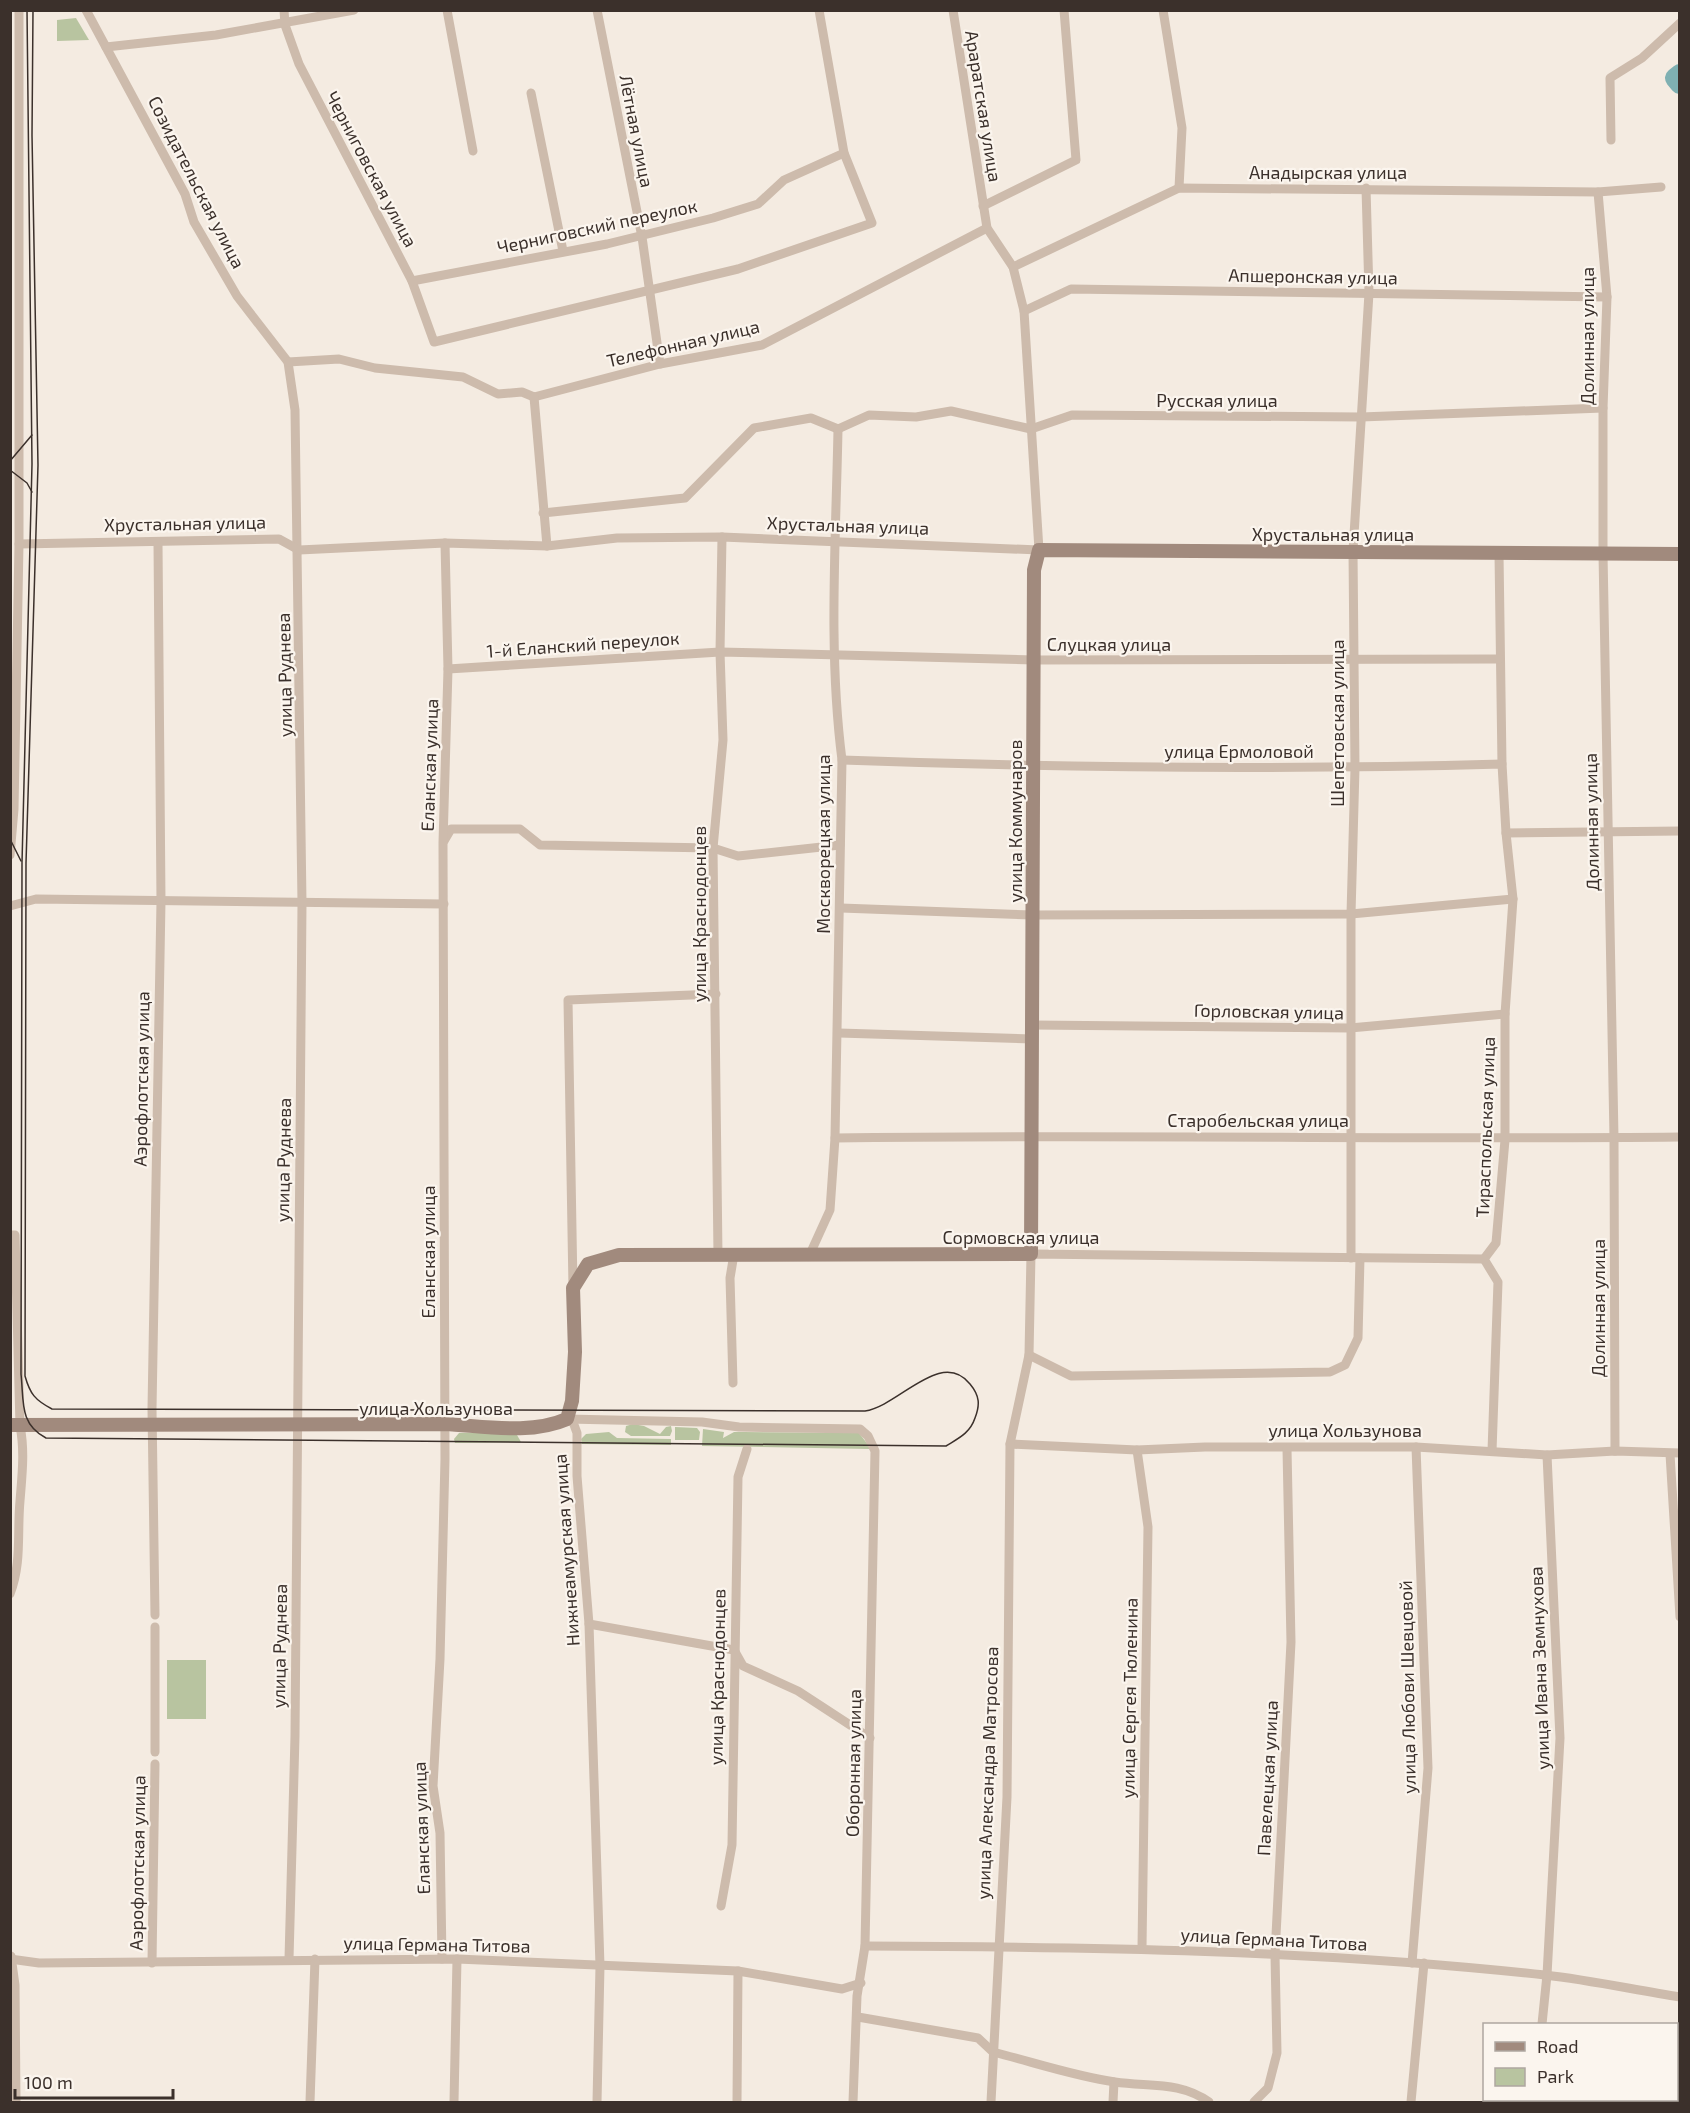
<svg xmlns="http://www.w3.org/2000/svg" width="1690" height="2113" viewBox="0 0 1690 2113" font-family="'Exo 2',sans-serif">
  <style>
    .green { fill: #b8c4a0 }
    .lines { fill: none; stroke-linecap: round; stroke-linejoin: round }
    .river { stroke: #7fb0b2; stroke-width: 20 }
    .street { stroke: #cdbbac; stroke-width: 9 }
    .secondary { stroke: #a18a7d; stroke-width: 14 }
    .tram { stroke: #3b302b; stroke-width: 1.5 }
    .labels { text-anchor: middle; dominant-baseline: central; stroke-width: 4.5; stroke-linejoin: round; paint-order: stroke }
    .street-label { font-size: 18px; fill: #3b302b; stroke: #fbf5ee }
  </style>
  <rect width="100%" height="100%" fill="#f4ebe1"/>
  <g class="green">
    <polygon points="76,18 89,40 57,41 57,20"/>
    <polygon points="633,1424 644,1426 660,1434 666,1427 671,1426 672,1431 670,1436 631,1436 625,1432 626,1426"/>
    <polygon points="675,1427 697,1428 700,1432 699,1440 675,1440"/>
    <polygon points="703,1429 724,1432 723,1438 734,1432 744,1432 859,1433 869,1446 869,1449 702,1446"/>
    <polygon points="495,1432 517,1435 521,1442 455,1443 454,1439 459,1433"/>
    <polygon points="609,1432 617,1438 671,1439 671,1445 582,1444 581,1439 586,1434"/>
    <rect x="167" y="1660" width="39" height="59"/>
  </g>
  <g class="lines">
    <polyline class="river" points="1680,74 1675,78 1680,84"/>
    <g class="street">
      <polyline points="86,10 185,194 194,222 237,296 288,362 295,410 302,903 295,1736 289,1959"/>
      <polyline points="284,10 285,25 299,64 412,281 434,342 738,269 872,223 844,153 819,10"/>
      <polyline points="447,10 473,151"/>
      <polyline points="597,10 642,237 660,364"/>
      <polyline points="1163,10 1182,128 1179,188"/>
      <polyline points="106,47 216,35 354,10"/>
      <polyline points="531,93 563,251"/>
      <polyline points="1611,140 1610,78 1642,58 1680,23"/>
      <polyline points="1598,192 1607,297 1603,408 1603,554 1614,1138 1615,1451"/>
      <polyline points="983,206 1076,160 1064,10"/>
      <polyline points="1013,267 1179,188 1598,192 1661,187"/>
      <polyline points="412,281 607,244 713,218 758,204 784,180 844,153"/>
      <polyline points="1024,311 1071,289 1607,297"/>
      <polyline points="288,362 339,359 375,368 463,377 498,394 522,392 534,397 660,364 762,345 987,228"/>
      <polyline points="534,397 547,546"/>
      <polyline points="838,429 869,415 916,417 951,411 1031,429 1072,415 1361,417 1603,408"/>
      <polyline points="543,513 685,498 754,428 811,418 838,429"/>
      <polyline points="19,544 279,539 299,550 445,543 547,546 617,538 722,537 1039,550 1024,311 1013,267 987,228 953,10"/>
      <polyline points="1499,554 1502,764"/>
      <polyline points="448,669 720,652 1034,660 1499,659"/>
      <path d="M842 760C1062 768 1282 770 1502 764L1506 833 1680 831"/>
      <polyline points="444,841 451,829 520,829 540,845 713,848 738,856 840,845"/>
      <polyline points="10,855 14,809 19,544 19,10"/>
      <polyline points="10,906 36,899 444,904"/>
      <polyline points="841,908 1032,915 1351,914 1513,899"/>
      <polyline points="1032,1025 1350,1028 1505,1014"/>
      <polyline points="839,1033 1032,1039"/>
      <path d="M835 1138C1117 1134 1398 1140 1680 1137"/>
      <path d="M10 1235H15L20 1426C25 1451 22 1475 20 1501 17 1533 22 1563 10 1594"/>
      <path d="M810 1254 830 1210 835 1138 842 760C828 651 836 539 838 429"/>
      <polyline points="718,1255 713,848 723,740 720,652 722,537"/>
      <polyline points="1351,1258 1351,914 1355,768 1353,551 1369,293 1366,188"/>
      <polyline points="573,1288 568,1000 716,994"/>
      <polyline points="1029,1355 1071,1376 1330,1372 1345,1365 1358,1338 1360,1258"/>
      <polyline points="733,1383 730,1278 734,1254"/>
      <polyline points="567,1419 702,1422 739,1427 860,1429 868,1436 875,1451 865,1946 857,1996 853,2102"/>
      <polyline points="567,1419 573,1422 577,1433 577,1476 589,1624 600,1966 597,2102"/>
      <polyline points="1010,1444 1137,1450 1205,1447 1416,1447 1547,1455 1615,1451 1680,1453"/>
      <polyline points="1137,1450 1148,1527 1142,1948"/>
      <polyline points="1492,1451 1498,1282 1484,1259 1496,1243 1505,1140 1505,1014 1513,899 1506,833"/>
      <polyline points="1670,1454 1680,1617"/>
      <polyline points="155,1615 152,1409 161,901 158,543"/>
      <polyline points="589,1624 734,1650 743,1666 798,1691 870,1738"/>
      <polyline points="155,1627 155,1752"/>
      <polyline points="721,1906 732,1845 738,1477 747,1449"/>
      <path d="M865 1946C1092 1947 1319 1950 1545 1975 1590 1980 1635 1990 1680 1997"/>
      <polyline points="11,1956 15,1985 16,2102"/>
      <polyline points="10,1959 39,1963 457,1959 738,1971 842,1989 861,1983"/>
      <polyline points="442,1959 440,1833 433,1786 440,1659 445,1459 443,843 448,669 445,543"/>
      <polyline points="152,1963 155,1764"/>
      <polyline points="1412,1963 1428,1768 1416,1447"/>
      <path d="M858 2017 978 2038 993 2052C1033 2062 1074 2076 1115 2082 1149 2087 1180 2081 1209 2102"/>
      <polyline points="1542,2024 1547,1975 1560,1738 1547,1455"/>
      <polyline points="1586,2100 1594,2102"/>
      <polyline points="310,2102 315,1959"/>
      <polyline points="454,2102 457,1959"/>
      <polyline points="737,2102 738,1971"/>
      <polyline points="991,2102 1007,1797 1010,1444 1029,1355 1031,1254 1484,1259"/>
      <polyline points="1113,2102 1114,2082"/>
      <polyline points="1254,2102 1268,2088 1277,2053 1275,1955 1291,1642 1287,1449"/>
      <polyline points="1411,2102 1424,1963"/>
      <polyline points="1543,2102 1544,2100"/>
    </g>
    <path class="secondary" d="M10 1425 445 1424C484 1426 531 1435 567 1419L572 1401 575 1352 573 1288 588 1264 619 1255 1031 1254 1034 570 1039 550 1680 554"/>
    <g class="tram">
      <path d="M27 10 32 464 22 863 21 1374C24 1401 19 1424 46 1438L946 1446C959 1438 970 1433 975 1418 980 1405 980 1396 970 1384 941 1348 899 1406 865 1411L52 1409C35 1400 30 1394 25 1376L26 863 38 465 32 135 33 10"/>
      <polyline points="10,461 32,435"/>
      <polyline points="10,470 27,483 32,492"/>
      <polyline points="10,839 21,861"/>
    </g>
  </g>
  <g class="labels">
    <g class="street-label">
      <text transform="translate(984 106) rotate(81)">Араратская улица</text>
      <text transform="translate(637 131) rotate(79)">Лётная улица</text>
      <text transform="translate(372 169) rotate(62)">Черниговская улица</text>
      <text x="1328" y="172">Анадырская улица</text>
      <text transform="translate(197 182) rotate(63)">Созидательская улица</text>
      <text transform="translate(597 226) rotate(-12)">Черниговский переулок</text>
      <text transform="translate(1313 276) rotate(1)">Апшеронская улица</text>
      <text transform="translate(1587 336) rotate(-90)">Долинная улица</text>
      <text transform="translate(683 343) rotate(-13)">Телефонная улица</text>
      <text x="1217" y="400">Русская улица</text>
      <text transform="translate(185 523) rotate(-1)">Хрустальная улица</text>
      <text transform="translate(848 525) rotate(2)">Хрустальная улица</text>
      <text x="1333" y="534">Хрустальная улица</text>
      <text transform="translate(583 644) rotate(-4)">1-й Еланский переулок</text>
      <text x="1109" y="644">Слуцкая улица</text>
      <text transform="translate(284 675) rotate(-91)">улица Руднева</text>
      <text transform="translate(1337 723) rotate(-90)">Шепетовская улица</text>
      <text x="1239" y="751">улица Ермоловой</text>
      <text transform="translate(429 765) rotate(-88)">Еланская улица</text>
      <text transform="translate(1015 821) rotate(-90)">улица Коммунаров</text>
      <text transform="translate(1591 822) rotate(-91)">Долинная улица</text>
      <text transform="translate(823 844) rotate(-90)">Москворецкая улица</text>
      <text transform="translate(699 914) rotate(-90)">улица Краснодонцев</text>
      <text transform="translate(1269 1011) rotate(1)">Горловская улица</text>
      <text transform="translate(141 1079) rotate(-89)">Аэрофлотская улица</text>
      <text x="1258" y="1120">Старобельская улица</text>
      <text transform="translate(1485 1127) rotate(-88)">Тираспольская улица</text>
      <text transform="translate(283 1160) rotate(-89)">улица Руднева</text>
      <text x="1021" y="1237">Сормовская улица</text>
      <text transform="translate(428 1252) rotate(-90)">Еланская улица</text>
      <text transform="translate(1598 1308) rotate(-90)">Долинная улица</text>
      <text x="436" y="1408">улица Хользунова</text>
      <text x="1345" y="1430">улица Хользунова</text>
      <text transform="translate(566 1550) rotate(-94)">Нижнеамурская улица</text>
      <text transform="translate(279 1646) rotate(-89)">улица Руднева</text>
      <text transform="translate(1539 1668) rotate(-92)">улица Ивана Земнухова</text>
      <text transform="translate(717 1677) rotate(-89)">улица Краснодонцев</text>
      <text transform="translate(1407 1687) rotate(-91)">улица Любови Шевцовой</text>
      <text transform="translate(1129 1698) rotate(-89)">улица Сергея Тюленина</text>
      <text transform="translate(853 1763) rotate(-89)">Оборонная улица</text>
      <text transform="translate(987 1773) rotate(-88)">улица Александра Матросова</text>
      <text transform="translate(1267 1778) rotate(-87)">Павелецкая улица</text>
      <text transform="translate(421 1828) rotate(-92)">Еланская улица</text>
      <text transform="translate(137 1863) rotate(-89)">Аэрофлотская улица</text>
      <text transform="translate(1274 1939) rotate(3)">улица Германа Титова</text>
      <text transform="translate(437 1944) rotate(1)">улица Германа Титова</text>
    </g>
  </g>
  <rect width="1690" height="2113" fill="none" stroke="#3b302b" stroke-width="24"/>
  <rect x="1483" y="2023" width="195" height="78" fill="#fbf5ee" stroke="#aea6a0" stroke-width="1.5"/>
  <rect x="1495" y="2042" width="30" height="9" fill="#a18a7d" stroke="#aea6a0" stroke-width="1.5"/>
  <text x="1537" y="2053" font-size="18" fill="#3b302b">Road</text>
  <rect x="1495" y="2068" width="30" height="18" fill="#b8c4a0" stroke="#aea6a0" stroke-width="1.5"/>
  <text x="1537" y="2083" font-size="18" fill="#3b302b">Park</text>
  <path d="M15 2089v9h158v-9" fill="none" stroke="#3b302b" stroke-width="3"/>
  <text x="24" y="2089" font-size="18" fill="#3b302b" stroke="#fbf5ee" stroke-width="4.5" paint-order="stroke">100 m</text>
</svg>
